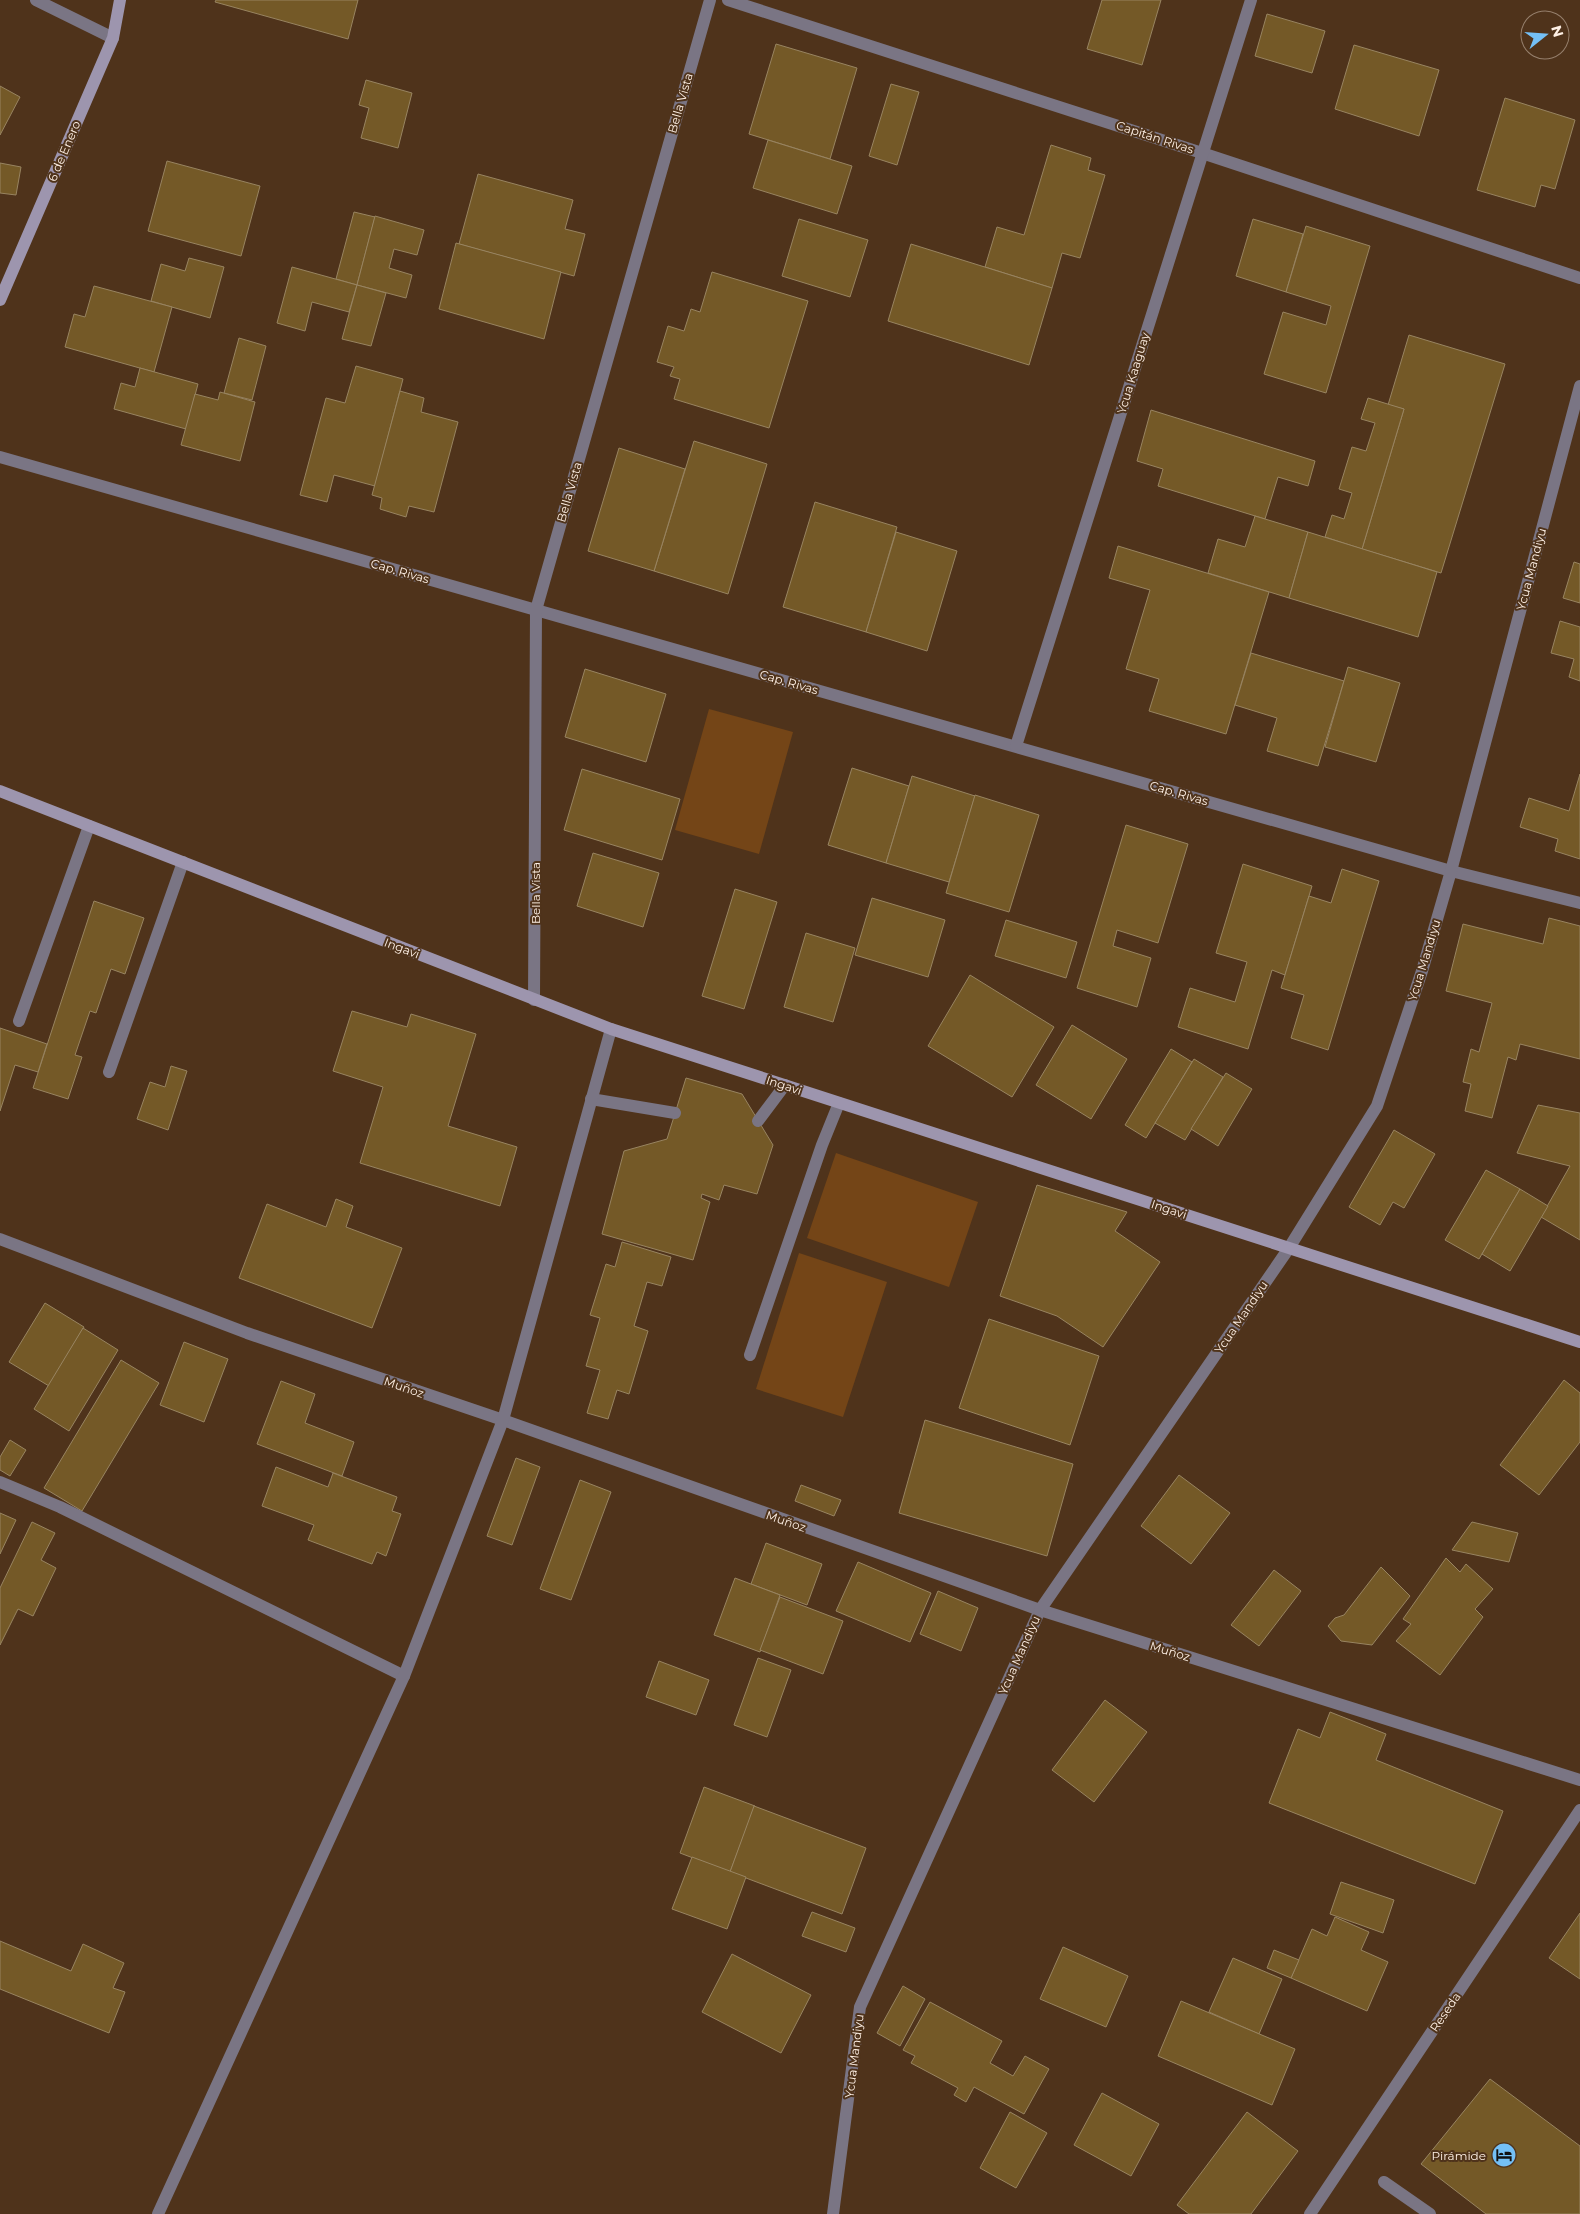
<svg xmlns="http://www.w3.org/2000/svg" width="1580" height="2214" viewBox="0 0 1580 2214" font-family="Montserrat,sans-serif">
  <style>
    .green { fill: #744517 }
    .building { fill: #745927; stroke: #988461 }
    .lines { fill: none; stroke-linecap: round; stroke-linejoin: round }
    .lane { stroke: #7a7584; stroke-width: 12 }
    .street { stroke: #7a7584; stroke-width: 12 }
    .secondary { stroke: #9d95ae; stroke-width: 12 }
    .labels { text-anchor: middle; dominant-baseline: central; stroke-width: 4; stroke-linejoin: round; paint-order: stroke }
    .street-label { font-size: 12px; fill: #fef0e5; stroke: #4f331b }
    .poi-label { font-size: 12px; fill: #fef0e5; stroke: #4f331b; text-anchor: end }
  </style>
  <rect width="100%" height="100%" fill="#4f331b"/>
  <g class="green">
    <polygon points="709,709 793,732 759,854 675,830"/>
    <polygon points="836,1153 978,1202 949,1287 807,1238"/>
    <polygon points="799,1253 887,1282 843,1417 756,1389"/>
  </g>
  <g class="building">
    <polygon points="216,0 358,0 348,39 215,2"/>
    <polygon points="1102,0 1161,0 1142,65 1087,49"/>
    <polygon points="1267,14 1325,31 1312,73 1255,56"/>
    <polygon points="776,44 857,68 830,159 749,134"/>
    <polygon points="1354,45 1439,70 1419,136 1335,109"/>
    <polygon points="366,80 412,93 398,148 361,138 369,108 359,105"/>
    <polygon points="891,84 919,92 897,165 869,156"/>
    <polygon points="0,86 20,97 0,135"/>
    <polygon points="1505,98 1575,120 1555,189 1541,185 1535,207 1477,190"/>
    <polygon points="768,140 852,166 837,214 753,188"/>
    <polygon points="1051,145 1091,158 1088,170 1105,175 1080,258 1062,253 1052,288 985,267 997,227 1024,235"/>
    <polygon points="167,161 260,186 241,256 148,231"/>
    <polygon points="0,163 21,167 16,195 0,193"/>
    <polygon points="478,174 573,200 565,229 585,234 574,276 459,244"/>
    <polygon points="354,212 375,217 357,285 336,279"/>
    <polygon points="375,216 424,230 417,255 394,249 389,268 412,275 406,298 357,285"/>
    <polygon points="799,219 868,240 850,297 782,276"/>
    <polygon points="1253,219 1303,234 1286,292 1236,276"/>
    <polygon points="1306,226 1370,246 1326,393 1264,374 1283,312 1326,325 1331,306 1286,292"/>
    <polygon points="456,243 561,272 544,339 439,309"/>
    <polygon points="911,244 1052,288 1029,365 888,321"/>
    <polygon points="189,258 224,267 210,318 151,301 161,264 185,271"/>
    <polygon points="292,267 357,285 349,312 312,302 305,331 277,323"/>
    <polygon points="712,272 808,301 769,428 674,399 680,379 670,376 674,367 657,362 668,326 684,331 691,309 700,312"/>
    <polygon points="357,285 386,293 371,346 342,339"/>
    <polygon points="94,286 172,307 154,372 65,347 74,314 85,317"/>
    <polygon points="1409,335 1505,364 1441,573 1362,549 1404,409 1388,405"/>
    <polygon points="239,338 266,346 252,400 224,393"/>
    <polygon points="356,366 403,379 375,486 334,475 327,502 300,495 326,398 345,403"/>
    <polygon points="140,368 198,384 186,429 114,409 121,383 135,387"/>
    <polygon points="400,391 424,398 421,412 458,422 434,512 409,506 406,517 380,509 382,498 372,495"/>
    <polygon points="220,392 255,402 240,461 181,445 195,394 218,400"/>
    <polygon points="1368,398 1404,409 1362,549 1325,537 1332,515 1344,519 1352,493 1339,489 1352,447 1366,451 1375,423 1361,419"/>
    <polygon points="1151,410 1315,461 1308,486 1278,477 1265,519 1158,486 1163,469 1137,461"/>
    <polygon points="694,441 767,464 728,594 654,571"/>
    <polygon points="619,448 685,469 654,571 588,551"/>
    <polygon points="815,502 897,527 866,632 783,607"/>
    <polygon points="1255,516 1308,532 1289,598 1208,573 1218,539 1245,547"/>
    <polygon points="896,532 957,551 927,651 866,632"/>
    <polygon points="1308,532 1437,572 1418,637 1289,598"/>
    <polygon points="1118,546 1269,592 1226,734 1149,711 1159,679 1126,669 1150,590 1109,578"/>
    <polygon points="1574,562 1580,564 1580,603 1563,598"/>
    <polygon points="1560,621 1580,627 1580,681 1569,677 1574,659 1551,653"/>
    <polygon points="1251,653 1344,681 1318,766 1267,751 1277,718 1235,705"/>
    <polygon points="1348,667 1400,683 1376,762 1325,747"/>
    <polygon points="585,669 666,694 646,762 565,737"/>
    <polygon points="852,768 909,786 886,863 828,845"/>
    <polygon points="582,769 680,799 662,860 564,830"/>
    <polygon points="1580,774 1580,859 1555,851 1558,839 1520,827 1529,798 1569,811"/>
    <polygon points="912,776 975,796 949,882 886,863"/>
    <polygon points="975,795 1039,815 1009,912 946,893"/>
    <polygon points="1126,825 1188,844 1158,943 1117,930 1113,946 1151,958 1137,1007 1077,988"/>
    <polygon points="593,853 659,873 643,927 577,906"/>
    <polygon points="1243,864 1312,886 1285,975 1272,970 1248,1049 1178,1027 1190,988 1235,1002 1247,962 1216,953"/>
    <polygon points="1342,869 1379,881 1328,1050 1291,1038 1304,995 1281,988 1309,896 1331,903"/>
    <polygon points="735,889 777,902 744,1009 702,996"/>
    <polygon points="872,898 945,920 928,977 855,955"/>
    <polygon points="94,901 144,918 125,974 111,969 96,1013 90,1011 75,1055 82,1057 68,1099 33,1088"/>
    <polygon points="1549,918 1580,926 1580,1059 1520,1044 1516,1060 1508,1057 1492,1118 1465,1111 1471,1084 1463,1082 1471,1049 1479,1052 1492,1003 1446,991 1463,924 1543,944"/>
    <polygon points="1006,920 1077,942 1066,978 995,956"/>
    <polygon points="806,933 855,948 833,1022 784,1007"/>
    <polygon points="970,975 1054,1027 1012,1097 928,1046"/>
    <polygon points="352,1011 407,1027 411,1014 476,1034 448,1126 517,1147 500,1206 360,1163 383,1087 333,1071"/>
    <polygon points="1072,1025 1127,1059 1091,1119 1036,1085"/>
    <polygon points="0,1028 47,1044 38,1072 15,1065 0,1111"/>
    <polygon points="1171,1049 1192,1062 1146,1138 1125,1125"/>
    <polygon points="1194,1059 1223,1077 1185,1140 1155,1123"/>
    <polygon points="171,1066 187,1071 168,1130 137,1119 150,1082 165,1087"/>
    <polygon points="1226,1073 1252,1089 1218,1146 1191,1129"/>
    <polygon points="686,1078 742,1094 773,1145 757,1194 724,1185 719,1200 702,1194 701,1198 710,1202 693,1260 602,1234 624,1151 667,1139"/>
    <polygon points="1538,1105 1580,1113 1580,1240 1541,1217 1570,1166 1517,1153"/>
    <polygon points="1394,1130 1435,1154 1404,1208 1393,1202 1380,1225 1349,1207"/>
    <polygon points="1486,1170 1520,1189 1479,1259 1445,1240"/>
    <polygon points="1037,1185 1127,1212 1115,1231 1160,1262 1103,1347 1057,1316 1000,1296"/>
    <polygon points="1520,1189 1548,1206 1510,1271 1482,1254"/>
    <polygon points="336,1199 353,1206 346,1227 402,1248 372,1328 239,1278 267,1204 326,1227"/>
    <polygon points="622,1242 671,1257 662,1286 647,1282 634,1326 648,1331 629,1394 617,1390 608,1419 587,1413 600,1370 586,1366 600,1318 590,1315 606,1264 615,1267"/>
    <polygon points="45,1303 84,1327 49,1386 9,1362"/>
    <polygon points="989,1319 1099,1356 1070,1445 959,1408"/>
    <polygon points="83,1328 118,1350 69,1431 34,1409"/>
    <polygon points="184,1342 228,1359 204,1422 160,1405"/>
    <polygon points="121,1360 159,1383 82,1511 44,1488"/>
    <polygon points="1564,1380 1580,1393 1580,1442 1539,1495 1500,1465"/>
    <polygon points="281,1381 315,1394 305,1423 354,1442 342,1476 257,1444"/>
    <polygon points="925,1420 1073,1464 1047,1556 899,1513"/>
    <polygon points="10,1440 26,1450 10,1476 0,1470 0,1457"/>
    <polygon points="516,1458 540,1467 512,1545 487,1536"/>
    <polygon points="276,1467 328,1487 333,1473 397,1497 392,1511 401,1514 386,1556 377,1552 372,1564 308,1540 314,1525 262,1506"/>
    <polygon points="1179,1475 1230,1513 1191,1564 1141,1526"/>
    <polygon points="580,1480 611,1492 571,1600 540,1589"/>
    <polygon points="801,1485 841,1500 834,1516 795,1501"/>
    <polygon points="0,1513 16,1520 0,1554"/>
    <polygon points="32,1522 55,1533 41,1560 56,1568 33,1616 18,1609 0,1645 0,1588"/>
    <polygon points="1472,1522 1518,1533 1509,1562 1452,1550"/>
    <polygon points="766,1543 822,1564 807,1605 751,1584"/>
    <polygon points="1446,1558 1460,1572 1466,1564 1493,1589 1475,1609 1483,1617 1440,1675 1396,1641 1411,1624 1403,1619"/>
    <polygon points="858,1562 931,1593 910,1642 836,1611"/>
    <polygon points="1381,1567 1410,1596 1372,1645 1341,1641 1328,1626 1335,1618 1344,1615"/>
    <polygon points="1274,1570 1301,1591 1259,1646 1231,1625"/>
    <polygon points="735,1578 780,1595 760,1652 714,1635"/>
    <polygon points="938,1591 978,1608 961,1651 920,1634"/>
    <polygon points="780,1597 843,1621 823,1674 760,1650"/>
    <polygon points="758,1658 791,1670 767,1737 734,1725"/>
    <polygon points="659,1661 709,1680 696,1715 646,1697"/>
    <polygon points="1105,1700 1147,1732 1094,1802 1052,1770"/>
    <polygon points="1330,1712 1386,1734 1376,1760 1503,1811 1475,1884 1269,1803 1298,1729 1320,1738"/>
    <polygon points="704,1787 755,1806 730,1872 680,1853"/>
    <polygon points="754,1806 866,1848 842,1914 730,1872"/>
    <polygon points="692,1857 746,1877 727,1929 672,1909"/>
    <polygon points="1341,1882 1394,1900 1383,1933 1330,1914"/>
    <polygon points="812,1912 855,1928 846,1952 802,1936"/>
    <polygon points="1580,1913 1580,1979 1549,1958"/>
    <polygon points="1335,1917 1369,1932 1361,1950 1388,1962 1367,2011 1291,1978 1312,1929 1327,1936"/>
    <polygon points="0,1941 71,1971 83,1944 124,1963 113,1988 125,1992 109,2033 0,1989"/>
    <polygon points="1063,1947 1128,1976 1106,2027 1040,1999"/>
    <polygon points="1274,1950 1299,1960 1291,1978 1267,1968"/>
    <polygon points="732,1954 811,1995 781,2053 702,2012"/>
    <polygon points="1233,1958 1282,1979 1259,2034 1209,2012"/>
    <polygon points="903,1986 925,1999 900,2046 877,2033"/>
    <polygon points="1181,2001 1295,2049 1272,2105 1158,2056"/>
    <polygon points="930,2002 1002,2041 990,2063 1013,2076 1025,2056 1049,2069 1024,2114 974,2087 966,2102 954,2095 958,2088 911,2063 915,2056 903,2050"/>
    <polygon points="1490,2079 1580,2146 1580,2214 1486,2214 1421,2164"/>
    <polygon points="1102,2093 1159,2124 1131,2176 1074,2145"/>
    <polygon points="1010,2112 1047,2133 1016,2188 980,2168"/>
    <polygon points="1247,2112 1298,2151 1251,2214 1189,2214 1177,2205"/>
  </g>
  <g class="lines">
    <g class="lane">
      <polyline points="19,1021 89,826"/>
      <polyline points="109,1072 183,862"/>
      <polyline points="591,1099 675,1113"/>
      <polyline points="758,1121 785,1085"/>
      <polyline points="750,1355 822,1145 839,1103"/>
      <polyline points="1384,2182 1430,2214"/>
    </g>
    <g class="street">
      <polyline points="36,0 113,38"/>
      <polyline points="728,0 1202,153 1580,278"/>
      <polyline points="0,457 1451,871 1580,903"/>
      <polyline points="1016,746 1251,0"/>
      <polyline points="534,1000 536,610 710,0"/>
      <polyline points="0,1239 247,1333 503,1420 1040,1610 1580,1780"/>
      <polyline points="0,1482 60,1507 404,1676"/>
      <polyline points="158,2214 404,1676 503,1420 611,1029"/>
      <polyline points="833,2214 860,2007 1040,1610 1289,1248 1377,1106 1422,971 1451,871 1580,386"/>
      <polyline points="1310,2214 1580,1810"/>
    </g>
    <g class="secondary">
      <polyline points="0,300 113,38 120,0"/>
      <polyline points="0,791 611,1029 1580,1342"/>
    </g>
  </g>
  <defs>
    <symbol id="hotel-disc" viewBox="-11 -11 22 22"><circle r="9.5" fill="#74c0f6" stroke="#4f331b"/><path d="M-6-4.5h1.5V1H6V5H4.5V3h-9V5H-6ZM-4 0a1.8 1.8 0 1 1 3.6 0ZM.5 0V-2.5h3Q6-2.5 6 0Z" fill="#111"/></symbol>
  </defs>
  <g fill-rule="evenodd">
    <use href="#hotel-disc" x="1490" y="2141" width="28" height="28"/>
  </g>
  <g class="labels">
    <g class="street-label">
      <text transform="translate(680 103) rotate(-74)">Bella Vista</text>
      <text transform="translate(1155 137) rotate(18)">Capitán Rivas</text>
      <text transform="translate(64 151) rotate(-67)">6 de Enero</text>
      <text transform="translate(1133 373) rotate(-73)">Ycua Kaaguay</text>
      <text transform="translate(569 492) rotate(-74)">Bella Vista</text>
      <text transform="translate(1531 569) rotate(-75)">Ycua Mandiyu</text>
      <text transform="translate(400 571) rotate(16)">Cap. Rivas</text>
      <text transform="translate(789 682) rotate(16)">Cap. Rivas</text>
      <text transform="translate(1179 793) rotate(16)">Cap. Rivas</text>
      <text transform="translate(535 893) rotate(-90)">Bella Vista</text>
      <text transform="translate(402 948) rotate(21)">Ingavi</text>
      <text transform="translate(1424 960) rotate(-73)">Ycua Mandiyu</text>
      <text transform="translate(784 1085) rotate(18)">Ingavi</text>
      <text transform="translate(1169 1209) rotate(18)">Ingavi</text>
      <text transform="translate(1241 1317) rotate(-56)">Ycua Mandiyu</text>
      <text transform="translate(404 1387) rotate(19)">Muñoz</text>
      <text transform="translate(786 1521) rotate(19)">Muñoz</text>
      <text transform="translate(1170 1651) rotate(17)">Muñoz</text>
      <text transform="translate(1019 1655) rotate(-66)">Ycua Mandiyu</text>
      <text transform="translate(1445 2012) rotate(-56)">Reseda</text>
      <text transform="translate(854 2056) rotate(-83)">Ycua Mandiyu</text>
    </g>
    <g class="poi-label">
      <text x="1486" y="2155">Pirámide</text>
    </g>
  </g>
  <g transform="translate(1545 35) rotate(73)"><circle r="24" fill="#4f331b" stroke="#957f6c"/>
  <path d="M0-4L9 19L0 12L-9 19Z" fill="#74c0f6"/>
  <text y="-8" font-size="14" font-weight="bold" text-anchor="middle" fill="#fef0e5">N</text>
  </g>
</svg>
